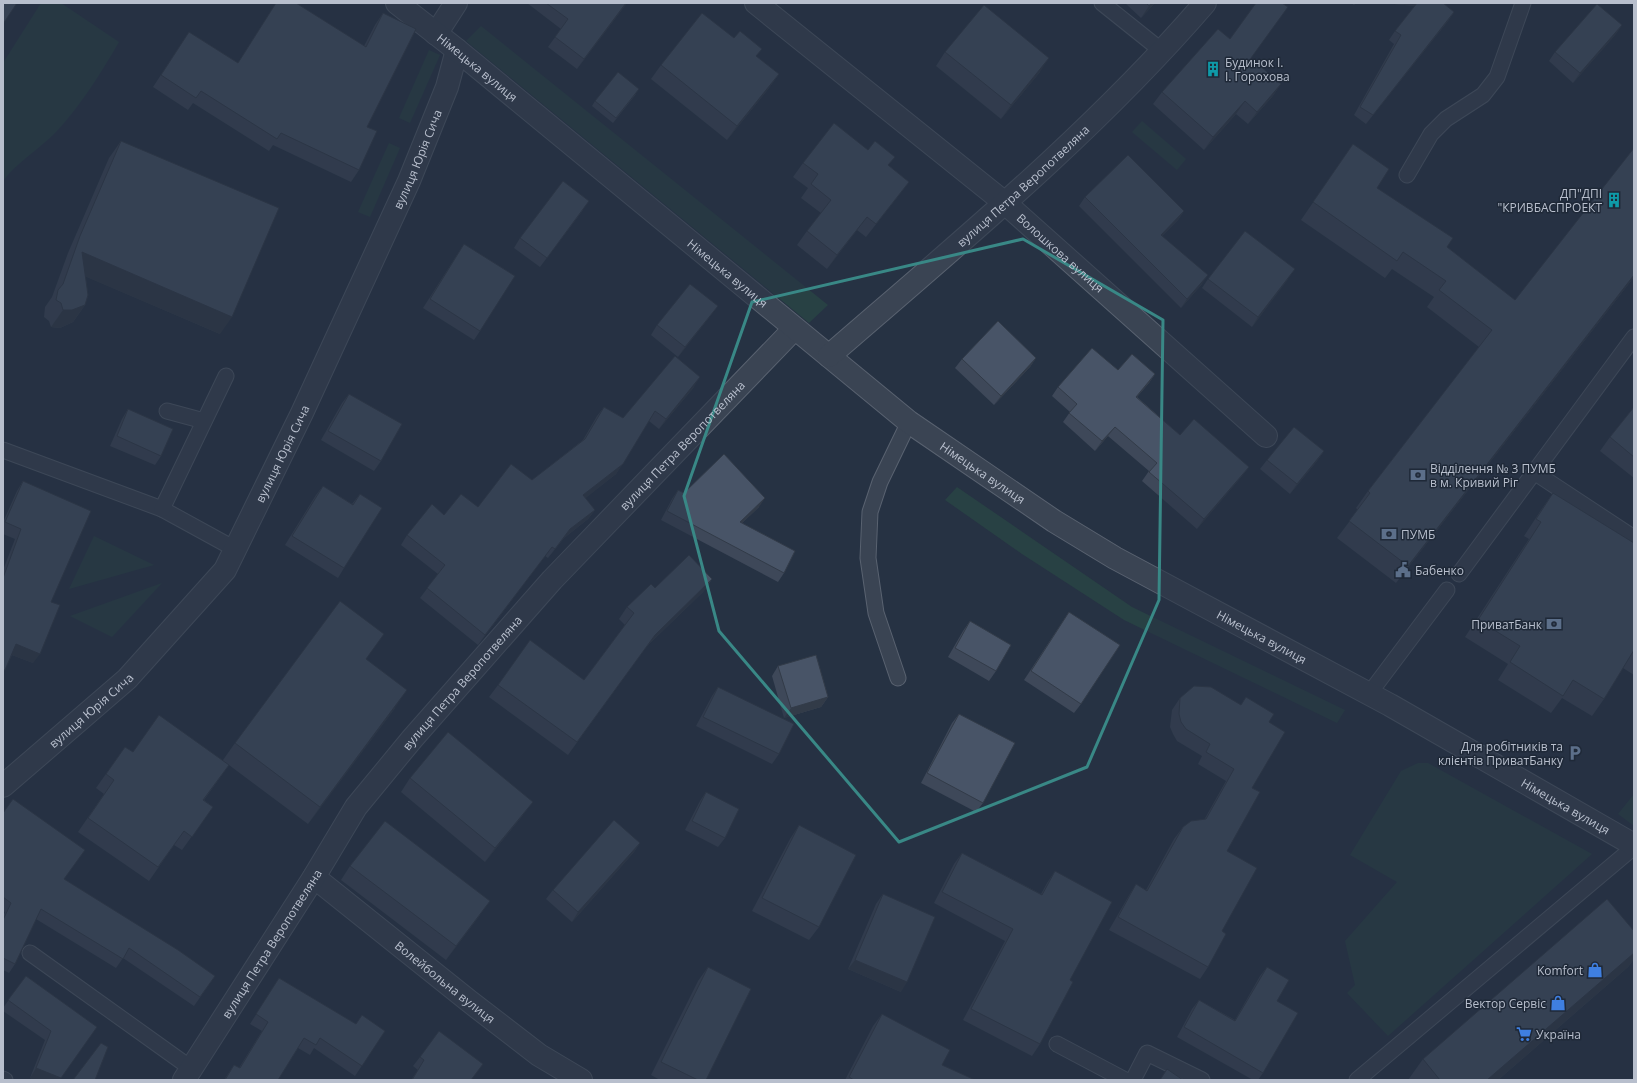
<svg xmlns="http://www.w3.org/2000/svg" width="1637" height="1083" viewBox="0 0 1637 1083" font-family="'Open Sans',sans-serif">
  <style>
    .green { fill: #284144 }
    .lines { fill: none; stroke-linecap: round; stroke-linejoin: round }
    .service-casing { stroke: #596270; stroke-width: 17 }
    .minor-casing { stroke: #596270; stroke-width: 24 }
    .tertiary-casing { stroke: #596270; stroke-width: 24 }
    .service { stroke: #3a4453; stroke-width: 15 }
    .minor { stroke: #3a4453; stroke-width: 22 }
    .tertiary { stroke: #3a4453; stroke-width: 22 }
    .wall { fill: #3e4859 }
    .shaded-wall { fill: #323b48 }
    .building { fill: #485467; stroke: #323b48 }
    .marked { fill: none; stroke: #398886; stroke-width: 3; stroke-linejoin: round }
    .labels { text-anchor: middle; dominant-baseline: central; stroke-width: 3; stroke-linejoin: round; paint-order: stroke }
    .poi-label { font-size: 12px; fill: #b8bfcd; stroke: #1f2938; text-anchor: start }
    .street-label { font-size: 12px; fill: #b8bfcd; stroke: #1f2938 }
  </style>
  <rect width="100%" height="100%" fill="#263243"/>
  <g class="green">
    <path d="M41 3H61L119 42C101 73 81 105 57 131 40 149 18 161 3 181V63Z"/>
    <polygon points="481,26 828,305 809,323 466,41"/>
    <polygon points="429,50 440,55 410,123 399,118"/>
    <polygon points="1142,121 1186,159 1177,170 1132,132"/>
    <polygon points="389,143 400,148 370,217 358,212"/>
    <polygon points="957,487 1132,607 1345,710 1337,723 1124,620 1022,554 945,500"/>
    <polygon points="94,536 154,565 69,589"/>
    <polygon points="162,583 112,637 70,616"/>
    <polygon points="1418,763 1428,763 1592,854 1388,1036 1347,993 1355,985 1345,941 1397,882 1350,855 1401,771"/>
    <polygon points="1634,794 1634,826 1618,814"/>
  </g>
  <g class="lines">
    <defs>
      <g id="service">
        <polyline points="1102,3 1162,51"/>
        <polyline points="1407,175 1431,134 1446,119 1483,95 1497,77 1523,3"/>
        <polyline points="167,411 204,421"/>
        <polyline points="3,450 162,509 235,549"/>
        <polyline points="1534,472 1634,538"/>
        <polyline points="162,509 226,376"/>
        <polyline points="1459,574 1634,337"/>
        <polyline points="898,678 876,613 868,558 870,512 880,482 909,422"/>
        <polyline points="1369,694 1447,590"/>
        <polyline points="30,953 192,1069"/>
        <polyline points="1057,1044 1125,1080"/>
        <polyline points="3,1079 5,1080"/>
        <polyline points="1133,1080 1147,1053 1202,1080"/>
        <polyline points="1357,1080 1634,847"/>
      </g>
      <g id="minor">
        <path id="s1" d="M756 3 1005 203 1266 436"/>
        <polyline points="436,34 456,3"/>
        <path id="s2" d="M3 786 127 679 225 570 302 413 409 181 447 87 457 50"/>
        <path id="s3" d="M314 877 469 1001 539 1055 581 1080"/>
        <path id="s4" d="M184 1080 314 877 356 807 412 739 552 580 794 329"/>
      </g>
      <g id="tertiary">
        <path id="s5" d="M397 3 457 50 909 422 1054 521 1115 558 1390 705 1634 845"/>
        <path id="s6" d="M829 356C958 244 1093 133 1205 3"/>
      </g>
    </defs>
    <use href="#service" class="service-casing"/>
    <use href="#minor" class="minor-casing"/>
    <use href="#tertiary" class="tertiary-casing"/>
    <use href="#service" class="service"/>
    <use href="#minor" class="minor"/>
    <use href="#tertiary" class="tertiary"/>
  </g>
  <g class="wall">
    <polygon points="276,3 296,3 364,46 375,25 383,13 367,127 359,170 351,182 273,145 269,151 193,103 188,110 153,87 189,32 238,63"/>
    <polygon points="527,3 627,3 577,69 548,47 561,29"/>
    <polygon points="1125,3 1155,3 1141,18"/>
    <polygon points="1351,3 1356,3 1354,5"/>
    <polygon points="1384,3 1443,3 1454,12 1448,21 1366,124 1354,115 1394,44 1389,40 1395,31 1415,6"/>
    <polygon points="1622,25 1615,35 1573,83 1549,61 1555,52"/>
    <polygon points="1230,39 1281,84 1272,97 1248,124 1236,114 1204,150 1153,104 1162,92"/>
    <polygon points="945,52 1040,72 1001,119 936,66"/>
    <polygon points="757,57 779,74 769,88 727,140 651,79 661,65"/>
    <polygon points="636,94 613,123 592,106 595,101"/>
    <polygon points="121,141 220,334 85,276 85,305 73,322 60,328 51,327 49,321 44,317 45,307 52,297 68,253 109,158"/>
    <polygon points="1353,144 1377,188 1447,247 1515,300 1634,277 1396,583 1337,538 1358,510 1356,508 1368,491 1479,347 1427,307 1434,297 1392,269 1385,278 1301,220"/>
    <polygon points="868,150 895,157 888,165 909,182 899,195 866,237 857,230 827,269 797,245 807,231 821,213 801,198 808,188 793,177 803,163"/>
    <polygon points="1085,197 1184,211 1178,220 1162,236 1202,284 1181,308 1079,206"/>
    <polygon points="583,210 540,267 514,248 520,238"/>
    <polygon points="464,244 480,331 474,340 423,308"/>
    <polygon points="1208,279 1288,279 1252,327 1202,288"/>
    <polygon points="711,315 678,357 651,335 657,325"/>
    <polygon points="1036,358 1030,367 994,405 955,368 962,359"/>
    <polygon points="1118,370 1155,374 1149,383 1137,397 1180,435 1249,467 1242,476 1197,529 1142,481 1149,471 1108,436 1095,451 1063,422 1070,412 1052,396 1058,387"/>
    <polygon points="694,387 659,429 649,421 616,474 585,498 595,510 588,519 564,538 548,558 545,556 478,645 420,598 438,574 401,545 407,535 444,515 478,507 532,480 583,440 597,416 604,407 623,418"/>
    <polygon points="349,394 381,461 374,471 321,440 342,403"/>
    <polygon points="1634,407 1634,478 1600,451 1610,437"/>
    <polygon points="128,409 161,456 155,465 110,446 122,419"/>
    <polygon points="1324,451 1317,461 1290,494 1260,469 1267,460"/>
    <polygon points="23,481 51,602 33,663 12,655 3,673 3,570 15,539 3,534 3,522 17,491"/>
    <polygon points="323,486 352,504 360,494 344,568 338,578 285,545 316,495"/>
    <polygon points="678,490 684,493 759,507 742,523 784,573 778,582 661,520 672,499"/>
    <polygon points="1553,493 1634,543 1634,675 1623,668 1604,699 1592,716 1562,698 1551,713 1498,680 1508,664 1465,637 1529,539 1524,536 1541,510"/>
    <polygon points="712,579 703,592 646,647 568,755 489,697 498,685 584,680 625,625 619,619 627,607 655,588"/>
    <polygon points="1069,612 1081,704 1074,713 1024,680"/>
    <polygon points="970,621 996,671 989,681 948,657 963,631"/>
    <polygon points="366,659 395,708 308,824 229,765 204,800 213,807 182,850 174,845 149,881 78,832 104,794 96,788 125,747 133,752 223,760 235,743"/>
    <polygon points="778,666 828,697 821,707 784,718 772,676"/>
    <polygon points="718,687 779,754 772,764 696,726 712,696"/>
    <polygon points="1246,697 1269,722 1252,788 1227,851 1222,931 1208,967 1200,979 1109,930 1128,897 1136,884 1146,890 1174,839 1183,827 1204,820 1226,781 1198,764 1202,756 1177,741 1173,734 1170,727 1172,710 1180,698 1241,705"/>
    <polygon points="959,714 983,803 976,812 921,783 952,723"/>
    <polygon points="410,778 523,815 485,862 401,792"/>
    <polygon points="706,792 725,838 718,847 685,830 700,801"/>
    <polygon points="3,813 64,879 215,976 194,1006 123,958 116,968 36,919 15,964 9,973 3,970 3,916 5,912 3,911"/>
    <polygon points="799,825 819,927 809,940 752,911 790,839"/>
    <polygon points="640,843 634,852 572,922 546,899 553,890"/>
    <polygon points="962,853 1041,894 1047,883 1055,871 1070,980 1040,1044 1032,1056 963,1020 1005,941 934,903 954,864"/>
    <polygon points="350,866 480,915 446,960 341,880"/>
    <polygon points="883,894 901,992 848,969 876,904"/>
    <polygon points="1634,931 1634,959 1628,967 1498,1080 1408,1080 1423,1059"/>
    <polygon points="708,967 706,1080 660,1080 651,1075 698,981"/>
    <polygon points="1267,967 1277,1001 1263,1073 1258,1080 1253,1080 1177,1037 1192,1009 1199,1000 1235,1020 1260,976"/>
    <polygon points="26,976 97,1027 59,1080 35,1080 30,1078 45,1040 3,1011 3,1008"/>
    <polygon points="279,978 356,1024 385,1031 355,1076 314,1048 310,1055 298,1048 278,1080 224,1080 234,1065 239,1068 262,1031 250,1024"/>
    <polygon points="882,1014 942,1065 975,1080 845,1080 873,1026"/>
    <polygon points="420,1057 471,1080 411,1080 418,1070 413,1066"/>
  </g>
  <g class="shaded-wall">
    <polygon points="626,3 627,3 577,69 584,59"/>
    <polygon points="1152,3 1155,3 1141,18 1149,6"/>
    <polygon points="1384,3 1418,3 1416,6"/>
    <polygon points="1454,12 1448,21 1366,124 1373,115"/>
    <polygon points="1622,25 1615,35 1573,83 1580,73"/>
    <polygon points="1049,58 1040,72 1001,119 1011,105"/>
    <polygon points="779,74 769,88 727,140 737,126"/>
    <polygon points="1281,84 1272,97 1248,124 1257,112"/>
    <polygon points="1245,101 1236,114 1204,150 1213,137"/>
    <polygon points="1184,211 1178,220 1155,243 1161,235"/>
    <polygon points="867,217 827,269 837,255"/>
    <polygon points="82,252 232,317 220,334 70,270"/>
    <polygon points="1295,269 1288,279 1252,327 1258,317"/>
    <polygon points="1208,275 1202,284 1181,308 1187,299"/>
    <polygon points="1634,275 1634,277 1396,583 1408,566"/>
    <polygon points="85,305 73,322 60,328 51,327 63,310"/>
    <polygon points="718,306 711,315 678,357 685,347"/>
    <polygon points="1036,358 1030,367 994,405 1001,396"/>
    <polygon points="1155,374 1149,383 1129,406 1136,397"/>
    <polygon points="700,377 694,387 659,429 666,419"/>
    <polygon points="1115,427 1108,436 1095,451 1102,441"/>
    <polygon points="1324,451 1317,461 1290,494 1297,484"/>
    <polygon points="623,464 616,474 577,505 583,495"/>
    <polygon points="1249,467 1242,476 1197,529 1204,519"/>
    <polygon points="765,498 759,507 734,531 740,522"/>
    <polygon points="595,510 588,519 564,538 548,558 570,529"/>
    <polygon points="552,547 545,556 478,645 485,635"/>
    <polygon points="712,579 703,592 646,647 568,755 655,635"/>
    <polygon points="16,644 40,654 33,663 9,654"/>
    <polygon points="407,690 395,708 308,824 320,807"/>
    <polygon points="828,697 821,707 784,718 791,708"/>
    <polygon points="533,802 523,815 485,862 495,848"/>
    <polygon points="640,843 634,852 572,922 578,912"/>
    <polygon points="490,901 480,915 446,960 456,946"/>
    <polygon points="1634,953 1634,959 1628,967 1498,1080 1487,1080"/>
    <polygon points="855,960 907,982 901,992 848,969"/>
    <polygon points="97,1027 59,1080 35,1080 30,1078 36,1068"/>
  </g>
  <g class="building">
    <polygon points="3,3 17,3 3,24"/>
    <polygon points="276,3 296,3 366,47 383,13 416,29 367,127 377,131 359,170 281,133 277,139 201,91 196,98 161,75 189,32 238,63"/>
    <polygon points="546,3 626,3 584,59 555,37 568,19"/>
    <polygon points="1146,3 1152,3 1149,6"/>
    <polygon points="1256,3 1282,3 1288,7 1251,58 1281,84 1257,112 1245,101 1213,137 1162,92 1218,29 1230,39"/>
    <polygon points="1417,3 1443,3 1454,12 1373,115 1360,107 1401,35 1395,31"/>
    <polygon points="1597,4 1622,25 1580,73 1555,52"/>
    <polygon points="984,5 1049,58 1011,105 945,52"/>
    <polygon points="702,13 734,38 740,31 762,49 756,56 779,74 737,126 661,65"/>
    <polygon points="618,72 639,89 616,118 595,101"/>
    <polygon points="834,123 868,150 875,141 895,157 888,165 909,182 876,224 867,217 837,255 807,231 831,200 811,184 818,174 803,163"/>
    <polygon points="121,141 279,208 232,317 82,252 88,295 85,305 72,310 63,310 61,303 56,300 58,290 63,284 80,236"/>
    <polygon points="1353,144 1389,169 1377,188 1453,238 1447,247 1515,300 1634,148 1634,275 1408,566 1349,521 1370,493 1368,491 1492,330 1439,290 1446,281 1403,252 1397,261 1313,202"/>
    <polygon points="1128,155 1184,211 1161,235 1208,275 1187,299 1085,197"/>
    <polygon points="563,181 589,201 547,258 520,238"/>
    <polygon points="1245,231 1295,269 1258,317 1208,279"/>
    <polygon points="464,244 515,276 480,331 430,299"/>
    <polygon points="690,284 718,306 685,347 657,325"/>
    <polygon points="998,321 1036,358 1001,396 962,359"/>
    <polygon points="1092,348 1118,370 1132,354 1155,374 1136,397 1180,435 1194,419 1249,467 1204,519 1149,472 1157,463 1115,427 1102,441 1069,413 1077,404 1058,387"/>
    <polygon points="675,356 700,377 666,419 655,411 623,464 583,495 595,510 570,529 555,549 552,547 485,635 427,588 445,565 407,535 432,504 444,515 461,494 478,507 511,464 532,480 585,439 604,407 623,418"/>
    <polygon points="349,394 402,424 381,461 328,431"/>
    <polygon points="1634,407 1634,457 1610,437"/>
    <polygon points="128,409 173,429 161,456 117,436"/>
    <polygon points="1294,427 1324,451 1297,484 1267,460"/>
    <polygon points="724,454 765,498 740,522 795,551 784,573 667,511 678,490 684,493"/>
    <polygon points="23,481 91,511 51,602 60,605 40,654 16,644 5,670 3,670 3,578 21,529 5,522"/>
    <polygon points="323,486 353,505 360,494 382,508 344,568 292,536"/>
    <polygon points="1553,493 1634,543 1634,650 1604,699 1573,680 1563,696 1510,662 1520,646 1478,620 1541,522 1536,519"/>
    <polygon points="689,555 712,579 655,635 577,742 498,685 530,640 584,680 634,613 627,607 651,584 655,588"/>
    <polygon points="340,601 384,634 366,659 407,690 320,807 235,743"/>
    <polygon points="1069,612 1120,645 1081,704 1031,671"/>
    <polygon points="970,621 1011,645 996,671 955,648"/>
    <polygon points="816,655 828,697 791,708 778,666"/>
    <polygon points="1194,686 1211,687 1241,705 1246,697 1274,714 1269,722 1285,732 1252,788 1260,792 1227,851 1257,868 1222,931 1226,934 1208,967 1118,917 1136,884 1147,891 1183,827 1191,821 1206,819 1234,769 1206,752 1210,744 1186,729 1181,722 1179,714 1180,698"/>
    <polygon points="718,687 794,724 779,754 703,717"/>
    <polygon points="959,714 1015,743 983,803 927,773"/>
    <polygon points="159,715 229,765 203,800 213,807 192,837 184,831 158,867 88,818 114,780 106,774 125,747 133,752"/>
    <polygon points="448,732 533,802 495,848 410,778"/>
    <polygon points="706,792 739,809 725,838 692,821"/>
    <polygon points="13,799 85,850 64,879 178,950 215,976 200,997 129,948 123,959 41,909 15,964 3,958 3,920 11,903 3,897 3,813"/>
    <polygon points="614,820 640,843 578,912 553,890"/>
    <polygon points="385,821 490,901 456,946 350,866"/>
    <polygon points="799,825 856,855 819,927 762,898"/>
    <polygon points="962,853 1042,895 1055,871 1112,902 1070,980 1073,982 1040,1044 971,1009 1013,929 942,892"/>
    <polygon points="883,894 935,917 907,982 855,960"/>
    <polygon points="1607,899 1634,931 1634,953 1487,1080 1440,1080 1423,1059"/>
    <polygon points="708,967 751,989 706,1080 698,1080 661,1062"/>
    <polygon points="1267,967 1289,980 1277,1001 1298,1013 1263,1073 1184,1027 1199,1000 1235,1021"/>
    <polygon points="26,976 97,1027 61,1078 36,1068 51,1031 8,1000"/>
    <polygon points="279,978 356,1024 362,1015 385,1031 362,1066 320,1038 316,1045 304,1038 278,1080 225,1080 234,1065 240,1068 268,1022 256,1014"/>
    <polygon points="882,1014 950,1050 942,1065 975,1080 854,1080 849,1077"/>
    <polygon points="439,1031 483,1064 471,1080 412,1080 424,1060 420,1057"/>
    <polygon points="101,1043 108,1047 95,1080 73,1080"/>
    <polygon points="1167,1069 1183,1080 1160,1080"/>
  </g>
  <path d="M0 0H1637V1083H0ZM1023 239 1163 320 1159 600 1087 767 899 842 719 631 684 496 752 302Z" fill="#263243" fill-opacity=".55" fill-rule="evenodd"/>
  <path class="marked" d="M1023 239 1163 320 1159 600 1087 767 899 842 719 631 684 496 752 302Z"/>
  <defs>
    <symbol id="building-bare" viewBox="-9 -9 18 18"><path d="M-4-6H4V6H1V3H-1V6H-4ZM-2.5-4.3h1.7v1.8h-1.7ZM.8-4.3h1.7v1.8H.8ZM-2.5-1h1.7V.8h-1.7ZM.8-1h1.7V.8H.8Z" fill="#0f9aa8" stroke="#1f2938" stroke-width="2.5" paint-order="stroke"/></symbol>
    <symbol id="bank-bare" viewBox="-9 -9 18 18"><path d="M-6-4H6V4H-6ZM0-2.3a2.3 2.3 0 1 0 0 4.6a2.3 2.3 0 1 0 0-4.6Z" fill="#5c6f8a" stroke="#1f2938" stroke-width="2.5" paint-order="stroke"/></symbol>
    <symbol id="civic-bare" viewBox="-9 -9 18 18"><path d="M-.6-6.5H3V-4.5H.6V-3L4-1V1h2V6H-6V1h2V-1L-.6-3ZM-1.2 2.5V6h2.4V2.5Z" fill="#5c6f8a" stroke="#1f2938" stroke-width="2.5" paint-order="stroke"/></symbol>
    <symbol id="parking-bare" viewBox="-9 -9 18 18"><path d="M-3.5-5.5H1a3.5 3.5 0 0 1 0 7H-1V5.5H-3.5ZM-1-3.4V-.6H.8a1.4 1.4 0 0 0 0-2.8Z" fill="#5c6f8a" stroke="#1f2938" stroke-width="2.5" paint-order="stroke"/></symbol>
    <symbol id="shop-bare" viewBox="-9 -9 18 18"><path d="M-5-2.5h2.3a2.7 3.5 0 0 1 5.4 0H5L5.5 6h-11ZM-1.5-2.5h3a1.5 2.3 0 0 0-3 0Z" fill="#3f7fe0" stroke="#1f2938" stroke-width="2.5" paint-order="stroke"/></symbol>
    <symbol id="supermarket-bare" viewBox="-9 -9 18 18"><path d="M-6-5.5h2.5l.6 2H6L4.5 2H-2.5L-4.4-4H-6ZM-1.5 3.2a1.3 1.3 0 1 0 .1 0ZM3 3.2a1.3 1.3 0 1 0 .1 0Z" fill="#3f7fe0" stroke="#1f2938" stroke-width="2.5" paint-order="stroke"/></symbol>
  </defs>
  <g fill-rule="evenodd">
    <use href="#building-bare" x="1202" y="58" width="22" height="22"/>
    <use href="#building-bare" x="1603" y="189" width="22" height="22"/>
    <use href="#bank-bare" x="1407" y="464" width="22" height="22"/>
    <use href="#bank-bare" x="1378" y="523" width="22" height="22"/>
    <use href="#civic-bare" x="1392" y="559" width="22" height="22"/>
    <use href="#bank-bare" x="1543" y="613" width="22" height="22"/>
    <use href="#parking-bare" x="1564" y="742" width="22" height="22"/>
    <use href="#shop-bare" x="1584" y="959" width="22" height="22"/>
    <use href="#shop-bare" x="1547" y="992" width="22" height="22"/>
    <use href="#supermarket-bare" x="1513" y="1023" width="22" height="22"/>
  </g>
  <g class="labels">
    <g class="poi-label">
      <text x="1225" y="62">Будинок І.<tspan x="1225" dy="14">І. Горохова</tspan></text>
      <text x="1602" y="193" text-anchor="end">ДП"ДПІ<tspan x="1602" dy="14">"КРИВБАСПРОЕКТ</tspan></text>
      <text x="1430" y="468">Відділення № 3 ПУМБ<tspan x="1430" dy="14">в м. Кривий Ріг</tspan></text>
      <text x="1401" y="534">ПУМБ</text>
      <text x="1415" y="570">Бабенко</text>
      <text x="1542" y="624" text-anchor="end">ПриватБанк</text>
      <text x="1563" y="746" text-anchor="end">Для робітників та<tspan x="1563" dy="14">клієнтів ПриватБанку</tspan></text>
      <text x="1583" y="970" text-anchor="end">Komfort</text>
      <text x="1546" y="1003" text-anchor="end">Вектор Сервіс</text>
      <text x="1536" y="1034">Україна</text>
    </g>
    <g class="street-label">
      <text stroke="none"><textPath href="#s5" startOffset="103">Німецька вулиця</textPath></text>
      <text stroke="none"><textPath href="#s2" startOffset="764">вулиця Юрія Сича</textPath></text>
      <text stroke="none"><textPath href="#s6" startOffset="258">вулиця Петра Веропотвеляна</textPath></text>
      <text stroke="none"><textPath href="#s1" startOffset="394">Волошкова вулиця</textPath></text>
      <text stroke="none"><textPath href="#s5" startOffset="427">Німецька вулиця</textPath></text>
      <text stroke="none"><textPath href="#s4" startOffset="810">вулиця Петра Веропотвеляна</textPath></text>
      <text stroke="none"><textPath href="#s2" startOffset="440">вулиця Юрія Сича</textPath></text>
      <text stroke="none"><textPath href="#s5" startOffset="751">Німецька вулиця</textPath></text>
      <text stroke="none"><textPath href="#s5" startOffset="1075">Німецька вулиця</textPath></text>
      <text stroke="none"><textPath href="#s4" startOffset="486">вулиця Петра Веропотвеляна</textPath></text>
      <text stroke="none"><textPath href="#s2" startOffset="116">вулиця Юрія Сича</textPath></text>
      <text stroke="none"><textPath href="#s5" startOffset="1423">Німецька вулиця</textPath></text>
      <text stroke="none"><textPath href="#s4" startOffset="162">вулиця Петра Веропотвеляна</textPath></text>
      <text stroke="none"><textPath href="#s3" startOffset="168">Волейбольна вулиця</textPath></text>
    </g>
  </g>
  <rect width="1637" height="1083" fill="none" stroke="#b8bfcd" stroke-width="8"/>
</svg>
